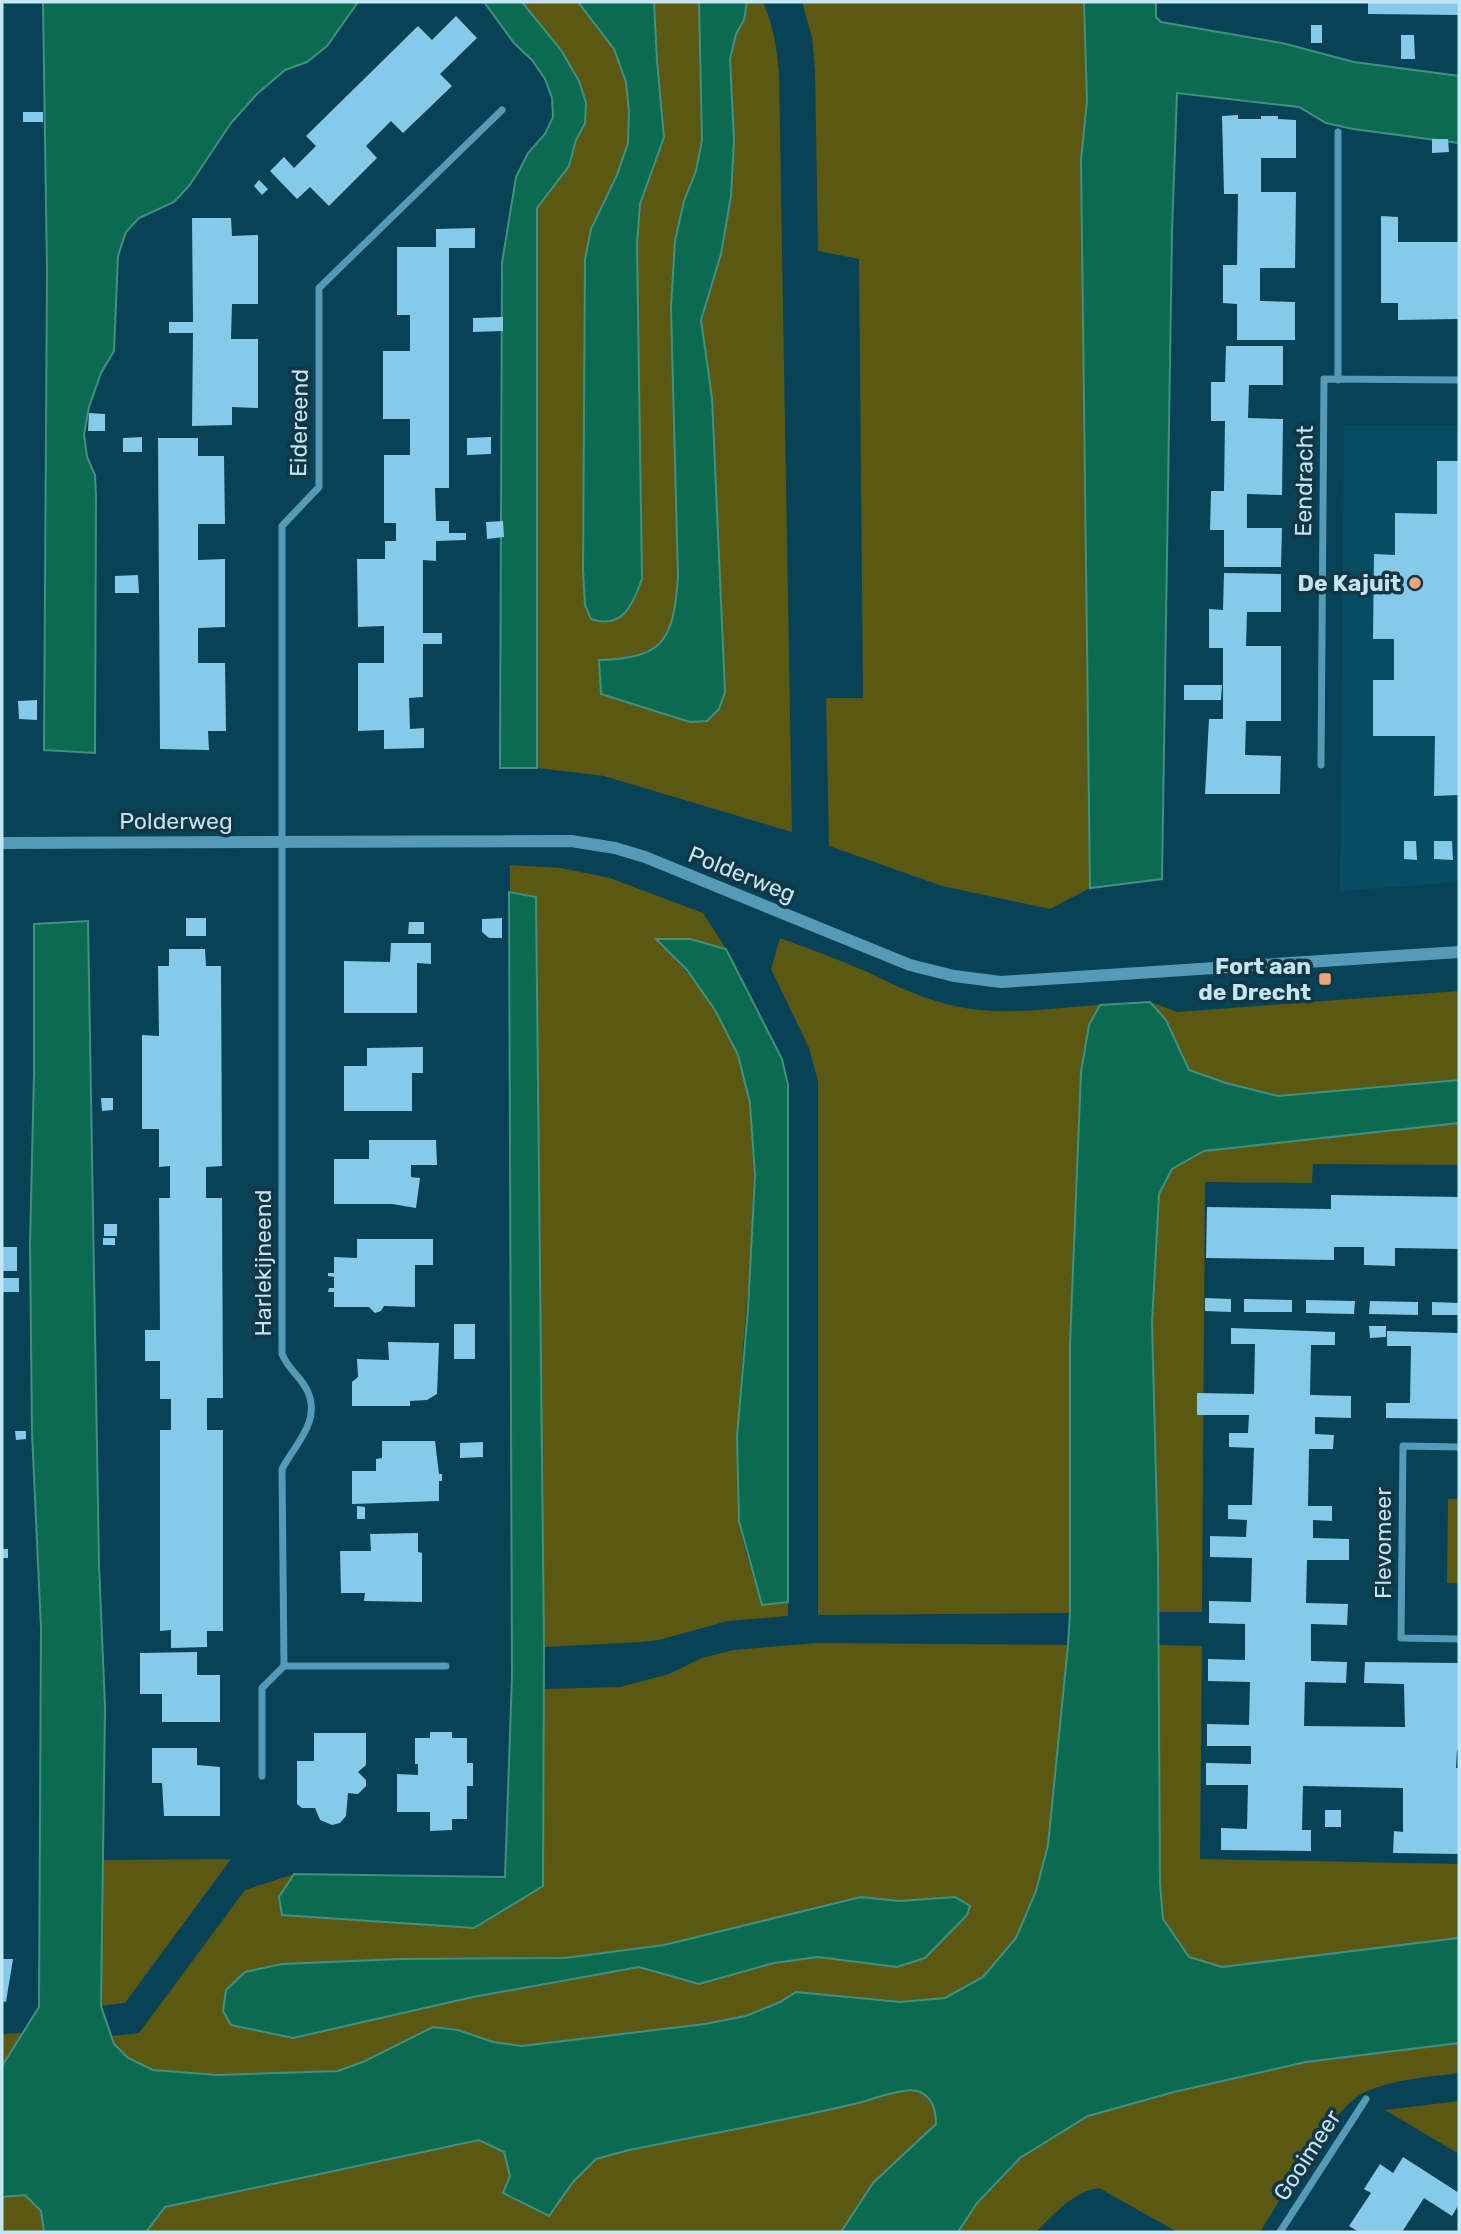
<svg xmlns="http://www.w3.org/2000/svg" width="1461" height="2234" viewBox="0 0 1461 2234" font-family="Rubik,sans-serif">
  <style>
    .built { fill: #064d64 }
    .green { fill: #5a5813 }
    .water { fill: #0b6b50; stroke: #429081; stroke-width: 2 }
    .building { fill: #85cae8 }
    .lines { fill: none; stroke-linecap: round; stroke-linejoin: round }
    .minor { stroke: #559ab6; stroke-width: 7 }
    .tertiary { stroke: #559ab6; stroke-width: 12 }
    .poi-dot { fill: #f0a27a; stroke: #113645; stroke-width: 2.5 }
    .labels { text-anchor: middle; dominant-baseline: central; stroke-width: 7; stroke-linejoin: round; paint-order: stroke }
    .street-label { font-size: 23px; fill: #c3e5f4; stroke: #113645 }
    .poi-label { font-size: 23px; font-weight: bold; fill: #c3e5f4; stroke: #113645; text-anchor: end }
  </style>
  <rect width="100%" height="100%" fill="#074256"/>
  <polygon class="built" points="1344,426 1459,426 1459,882 1340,891"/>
  <g class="green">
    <path d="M513 2H763C773 25 777 48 779 73L792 832 604 776 537 768V208L577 138Z"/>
    <polygon points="802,2 1084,2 1087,101 1081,160 1090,888 1050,909 942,886 829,846 826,698 863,698 859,259 818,251 815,71 812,37"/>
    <path d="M510 865 561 868 610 878 703 913 726 949 690 939 656 940C690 973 723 1011 738 1057 757 1113 755 1172 752 1231 747 1325 732 1424 739 1518 741 1543 755 1580 762 1605L788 1602V1616L728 1621 659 1640 642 1642 544 1647 536 898 510 892Z"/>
    <path d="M780 938C808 948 837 959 865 971 902 989 940 1007 982 1010 1020 1014 1062 1007 1100 1005L1089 1025 1081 1072 1070 1344V1613L818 1615V1081L809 1048 771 969Z"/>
    <polygon points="1459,991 1459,1080 1278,1096 1226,1083 1189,1070 1166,1020 1151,1002 1177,1012"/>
    <polygon points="1459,1123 1459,1165 1313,1164 1312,1183 1205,1182 1202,1612 1158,1612 1152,1323 1159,1194 1172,1169 1204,1151"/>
    <polygon points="1448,1499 1459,1499 1459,1583 1447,1583"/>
    <polygon points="818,1643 1068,1645 1048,1845 1036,1891 1016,1938 983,1977 945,1998 900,2002 797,1992 780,2002 746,2016 704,2024 522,2046 493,2042 458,2030 338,2071 217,2075 153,2070 128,2058 114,2044 112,2036 139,2033 245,1890 294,1874 279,1897 543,1886 544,1689 620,1687 669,1674 702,1658 733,1650"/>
    <polygon points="1159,1645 1202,1646 1200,1859 1459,1864 1459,1938 1222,1967 1189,1957 1163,1919 1160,1884"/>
    <polygon points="231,1859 125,2003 101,2006 103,1860"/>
    <polygon points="23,2033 2,2066 2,2034"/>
    <path d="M1459 2043V2073C1428 2077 1395 2079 1365 2092 1333 2106 1281 2200 1260 2232H1177L1099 2188C1072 2192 1055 2214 1036 2232H958L977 2203 1020 2158 1088 2116 1174 2092 1306 2062Z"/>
    <path d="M908 2090C927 2092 936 2104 936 2124L873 2183 841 2232H2V2197Z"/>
    <polygon points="1459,2101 1459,2154 1385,2110"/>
  </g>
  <g class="water">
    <polygon points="43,2 358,2 327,46 307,62 285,70 257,94 231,123 189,186 174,202 139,218 126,232 118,256 114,351 101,373 89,407 84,434 87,457 95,475 96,498 95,753 44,750 47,271"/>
    <polygon points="484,2 522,2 561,50 579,81 586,103 585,123 576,140 569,166 537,208 537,768 500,768 502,263 516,177 528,153 545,134 553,117 552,98 545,79 532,60 514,43"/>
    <path d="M578 2H654L657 61 664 137 640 204 637 244 642 579C632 605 623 630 591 619L585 605 583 570 585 259 591 229 617 175 628 143 629 112 626 82 614 49Z"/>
    <path d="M699 2H747L744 20 736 34 730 59 734 140 731 196 721 254 701 320 712 398 725 692 719 709 707 721 690 722 601 694 599 660C664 658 673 641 678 578L671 307 675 241 684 201 696 171 702 140Z"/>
    <polygon points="1084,2 1156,2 1156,17 1161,22 1282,43 1354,62 1459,76 1459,143 1353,129 1326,123 1299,107 1177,93 1172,232 1162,879 1090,888 1081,160 1087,101"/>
    <polygon points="509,892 536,897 544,1647 543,1886 474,1928 282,1915 279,1897 294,1874 505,1877 512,1676"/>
    <path d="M88 921 99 1565 105 1707 101 2006 114 2044 128 2058 153 2070 217 2075 338 2071 365 2061 433 2027 458 2030 493 2042 522 2046 705 2024 746 2016 780 2002 796 1992 900 2002 945 1998 983 1977 1016 1938 1036 1891 1048 1845 1068 1645 1070 1613V1344L1081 1072 1089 1025 1100 1005 1150 1002 1166 1020 1189 1070 1226 1083 1278 1096 1459 1080V1123L1204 1151 1172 1169 1159 1194 1152 1323 1158 1555 1160 1884 1163 1919 1189 1957 1222 1967 1459 1938V2043L1306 2062 1174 2092 1088 2116 1020 2158 977 2203 958 2232H841L873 2183 936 2124C936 2111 933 2098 920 2092 907 2086 876 2098 862 2102 785 2121 707 2134 629 2150L596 2159 573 2182 549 2216 503 2193 510 2176 504 2152 479 2140 165 2207 146 2232H44L41 2211 25 2195 2 2197V2066L39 2007 41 1628 32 1433 30 1245 34 1073V924Z"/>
    <polygon points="656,939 690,939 726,949 782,1059 788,1085 788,1602 762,1605 739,1521 737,1436 748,1309 755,1176 750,1103 738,1055 715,1010 687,970"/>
    <polygon points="861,1897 899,1901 955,1897 970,1906 967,1915 925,1958 897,1967 818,1957 774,1963 699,1984 639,1967 473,1997 293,2038 231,2025 223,2011 226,1990 245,1972 282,1964 400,1959 565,1958 664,1945"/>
  </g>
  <g class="building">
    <polygon points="1368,2 1459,2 1459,15 1368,14"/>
    <polygon points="456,16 477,38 440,74 452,86 403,133 391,121 366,146 377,158 329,206 310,187 297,199 270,171 284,157 294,168 316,146 306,136 418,26 432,40"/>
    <rect x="1311" y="25" width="11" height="18"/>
    <polygon points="1401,35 1414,35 1415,59 1401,59"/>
    <rect x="23" y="112" width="20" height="10"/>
    <polygon points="1238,115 1238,119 1261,119 1261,116 1278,116 1278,119 1296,120 1296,158 1261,158 1261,192 1296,192 1295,268 1260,268 1260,301 1295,302 1295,340 1237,340 1237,304 1223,303 1223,265 1237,265 1238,194 1224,194 1222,116"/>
    <polygon points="1432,139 1448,139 1449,152 1432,153"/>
    <polygon points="259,180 268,189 262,195 254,186"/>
    <polygon points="1381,216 1398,217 1398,242 1459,242 1459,319 1398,320 1398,303 1381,303"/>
    <polygon points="192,218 231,218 232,236 258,235 258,304 232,304 231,339 258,339 258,408 232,407 232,425 192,426 193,333 169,333 169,322 193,322"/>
    <polygon points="475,228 475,248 449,248 449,488 435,488 436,521 449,521 449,533 466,533 466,540 436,541 436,561 423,560 423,633 442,633 442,644 423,644 423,697 409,698 410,729 424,728 424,748 384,749 384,730 358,731 358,663 384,663 384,626 358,627 357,559 385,559 385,541 396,541 396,523 384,523 384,455 410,455 410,419 383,419 383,351 410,351 410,315 397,315 397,247 436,247 436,229"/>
    <polygon points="503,317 503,331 473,332 473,318"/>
    <polygon points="1226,346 1283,346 1283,385 1249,385 1248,418 1283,419 1282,495 1247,494 1247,528 1282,528 1281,567 1224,567 1224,530 1210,530 1211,491 1224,491 1225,421 1211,421 1211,382 1225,382"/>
    <polygon points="89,413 105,414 105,431 88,431"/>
    <polygon points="142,437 142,452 123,452 123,438"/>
    <polygon points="491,437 491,454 467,455 467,438"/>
    <polygon points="158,438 198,438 198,456 224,456 225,524 198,524 198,560 225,559 225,627 198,628 198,663 225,663 226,731 208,731 209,750 160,749"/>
    <polygon points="1437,461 1459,461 1459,795 1434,796 1435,736 1373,736 1373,680 1394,680 1394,639 1373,639 1374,554 1395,555 1395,513 1437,514"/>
    <polygon points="503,521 504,537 487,539 486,522"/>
    <polygon points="1224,573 1281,574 1281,612 1247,612 1246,646 1281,646 1281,721 1246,721 1245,755 1281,756 1280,794 1205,794 1209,719 1223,719 1223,648 1209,648 1209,609 1223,610"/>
    <polygon points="138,575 139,593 115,593 115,576"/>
    <polygon points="1184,685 1222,685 1221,700 1184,700"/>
    <polygon points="37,700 37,720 19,719 18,701"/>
    <polygon points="1404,841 1416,841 1417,860 1404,859"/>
    <polygon points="1434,841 1452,841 1453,860 1434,859"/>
    <rect x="186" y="918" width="20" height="18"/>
    <polygon points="502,918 502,938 489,938 482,932 482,919"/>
    <polygon points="409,922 424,922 424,934 408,934"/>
    <polygon points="391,943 431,943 431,964 417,963 417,1013 344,1013 344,961 390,962"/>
    <polygon points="169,949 205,949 206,966 221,966 222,1166 206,1167 206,1198 222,1198 223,1398 207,1398 207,1430 223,1430 223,1631 207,1631 207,1647 171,1648 171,1630 160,1631 160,1430 171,1430 171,1399 160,1399 160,1361 145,1361 145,1330 160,1330 159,1198 170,1198 170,1166 159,1167 159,1129 142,1129 142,1035 159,1036 158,966 169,966"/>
    <polygon points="423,1047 423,1073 412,1073 412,1111 344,1111 344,1066 367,1066 367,1048"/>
    <polygon points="101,1098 113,1098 113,1110 102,1111"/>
    <polygon points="369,1140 436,1140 437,1165 411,1165 411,1177 420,1178 416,1208 392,1204 334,1204 334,1159 369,1159"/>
    <polygon points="1331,1195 1459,1197 1459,1249 1395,1248 1395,1266 1364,1265 1364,1247 1334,1247 1334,1260 1206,1258 1207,1207 1331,1209"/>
    <rect x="104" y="1224" width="13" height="12"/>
    <rect x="103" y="1238" width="12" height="7"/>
    <polygon points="357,1239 433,1239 433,1265 415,1265 415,1307 384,1306 381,1311 375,1313 369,1307 334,1307 334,1292 328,1292 329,1288 334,1288 334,1277 328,1276 328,1273 334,1273 334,1257 357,1258"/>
    <rect x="2" y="1247" width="15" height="24"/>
    <rect x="2" y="1278" width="17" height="14"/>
    <polygon points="1205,1298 1231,1299 1231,1312 1205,1311"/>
    <polygon points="1244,1299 1292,1300 1292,1312 1244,1312"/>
    <polygon points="1306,1300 1355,1301 1354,1314 1306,1313"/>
    <polygon points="1370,1301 1418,1302 1418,1315 1369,1314"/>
    <polygon points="1432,1302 1459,1303 1459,1315 1432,1315"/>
    <rect x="454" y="1324" width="21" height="35"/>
    <polygon points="1369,1326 1386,1326 1386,1337 1370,1338"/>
    <polygon points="1231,1328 1335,1332 1335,1345 1311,1345 1310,1395 1351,1396 1351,1418 1315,1417 1315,1434 1334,1435 1333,1449 1309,1449 1308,1506 1332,1506 1332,1521 1313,1520 1313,1538 1349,1539 1349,1560 1307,1560 1306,1603 1348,1604 1347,1625 1311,1624 1311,1661 1347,1662 1346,1683 1305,1682 1304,1726 1405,1727 1404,1684 1364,1683 1365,1662 1459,1663 1459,1750 1457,1750 1456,1768 1459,1768 1459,1854 1393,1853 1394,1831 1403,1832 1403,1788 1303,1786 1302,1830 1311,1830 1311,1851 1221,1850 1221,1828 1247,1829 1248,1785 1206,1785 1206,1763 1251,1764 1251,1746 1207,1746 1207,1724 1249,1725 1250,1682 1208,1681 1208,1659 1245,1660 1245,1624 1209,1623 1209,1601 1251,1602 1252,1558 1210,1557 1210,1536 1246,1537 1247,1520 1228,1519 1228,1505 1252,1505 1254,1448 1229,1447 1229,1433 1248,1433 1249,1415 1197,1415 1197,1393 1254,1394 1255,1344 1231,1344"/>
    <polygon points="1387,1331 1459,1333 1459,1419 1386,1418 1386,1403 1410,1403 1411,1346 1387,1346"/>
    <polygon points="388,1342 439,1343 437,1394 427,1400 410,1401 410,1406 352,1406 352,1382 358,1377 357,1359 389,1360"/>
    <polygon points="15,1431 26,1431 26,1439 16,1440"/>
    <polygon points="382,1441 435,1441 439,1474 442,1474 442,1481 439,1481 439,1501 352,1504 352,1471 376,1471 376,1459 382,1458"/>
    <polygon points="483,1442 483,1457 460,1458 460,1443"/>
    <polygon points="357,1506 365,1507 365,1519 357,1519"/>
    <polygon points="418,1533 418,1552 422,1553 422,1602 364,1601 365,1593 341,1593 340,1551 371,1551 370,1534"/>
    <rect x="2" y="1549" width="6" height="9"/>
    <polygon points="197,1652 197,1675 220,1675 220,1722 162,1722 162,1694 140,1694 140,1653"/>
    <polygon points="430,1732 452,1732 452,1738 467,1738 467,1763 473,1763 473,1786 467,1786 467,1819 452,1819 452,1830 430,1831 430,1812 397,1812 397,1774 418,1775 418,1764 415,1764 415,1738 430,1738"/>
    <polygon points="314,1733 366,1733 366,1765 358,1772 366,1780 366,1786 358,1794 348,1793 346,1816 340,1823 332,1825 320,1820 315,1808 302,1808 297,1804 297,1761 314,1761"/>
    <polygon points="152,1748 197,1748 197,1765 220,1767 220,1816 164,1816 162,1783 152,1783"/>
    <rect x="1325" y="1810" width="16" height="17"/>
    <polygon points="2,1959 13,1959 6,2002 2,2001"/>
    <polygon points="1403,2157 1459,2193 1459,2204 1452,2216 1424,2198 1402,2232 1359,2232 1349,2226 1371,2193 1364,2189 1380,2164 1393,2173"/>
  </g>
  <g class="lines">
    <g class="minor">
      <polyline points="1338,132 1338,380"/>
      <polyline points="1321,765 1324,379 1459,380"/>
      <polyline points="1459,1447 1403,1446 1401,1638 1459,1639"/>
      <path d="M446 1666H284L282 1469C295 1444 322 1421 307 1390 300 1376 288 1369 282 1354V526L319 487V288L502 110"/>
      <polyline points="262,1776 262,1688 284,1666"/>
      <polyline points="1280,2232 1366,2099"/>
    </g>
    <polyline class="tertiary" points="2,843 571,841 615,848 645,857 910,965 954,976 1001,982 1459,952"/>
  </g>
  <g class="poi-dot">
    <circle cx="1415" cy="583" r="7"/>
    <rect x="1318" y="972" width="14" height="14" rx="3.5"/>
  </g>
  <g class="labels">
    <g class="street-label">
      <text transform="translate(299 423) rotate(-89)">Eidereend</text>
      <text transform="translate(1304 481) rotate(-89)">Eendracht</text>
      <text x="176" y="821">Polderweg</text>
      <text transform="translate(742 874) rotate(22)">Polderweg</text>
      <text transform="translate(263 1263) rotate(-90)">Harlekijneend</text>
      <text transform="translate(1383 1543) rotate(-90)">Flevomeer</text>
      <text transform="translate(1307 2155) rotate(-57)">Gooimeer</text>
    </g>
    <g class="poi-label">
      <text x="1401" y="583">De Kajuit</text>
      <text x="1311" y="966">Fort aan<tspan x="1311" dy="26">de Drecht</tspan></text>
    </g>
  </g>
  <rect width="1461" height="2234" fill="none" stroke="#c3e5f4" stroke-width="7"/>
</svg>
